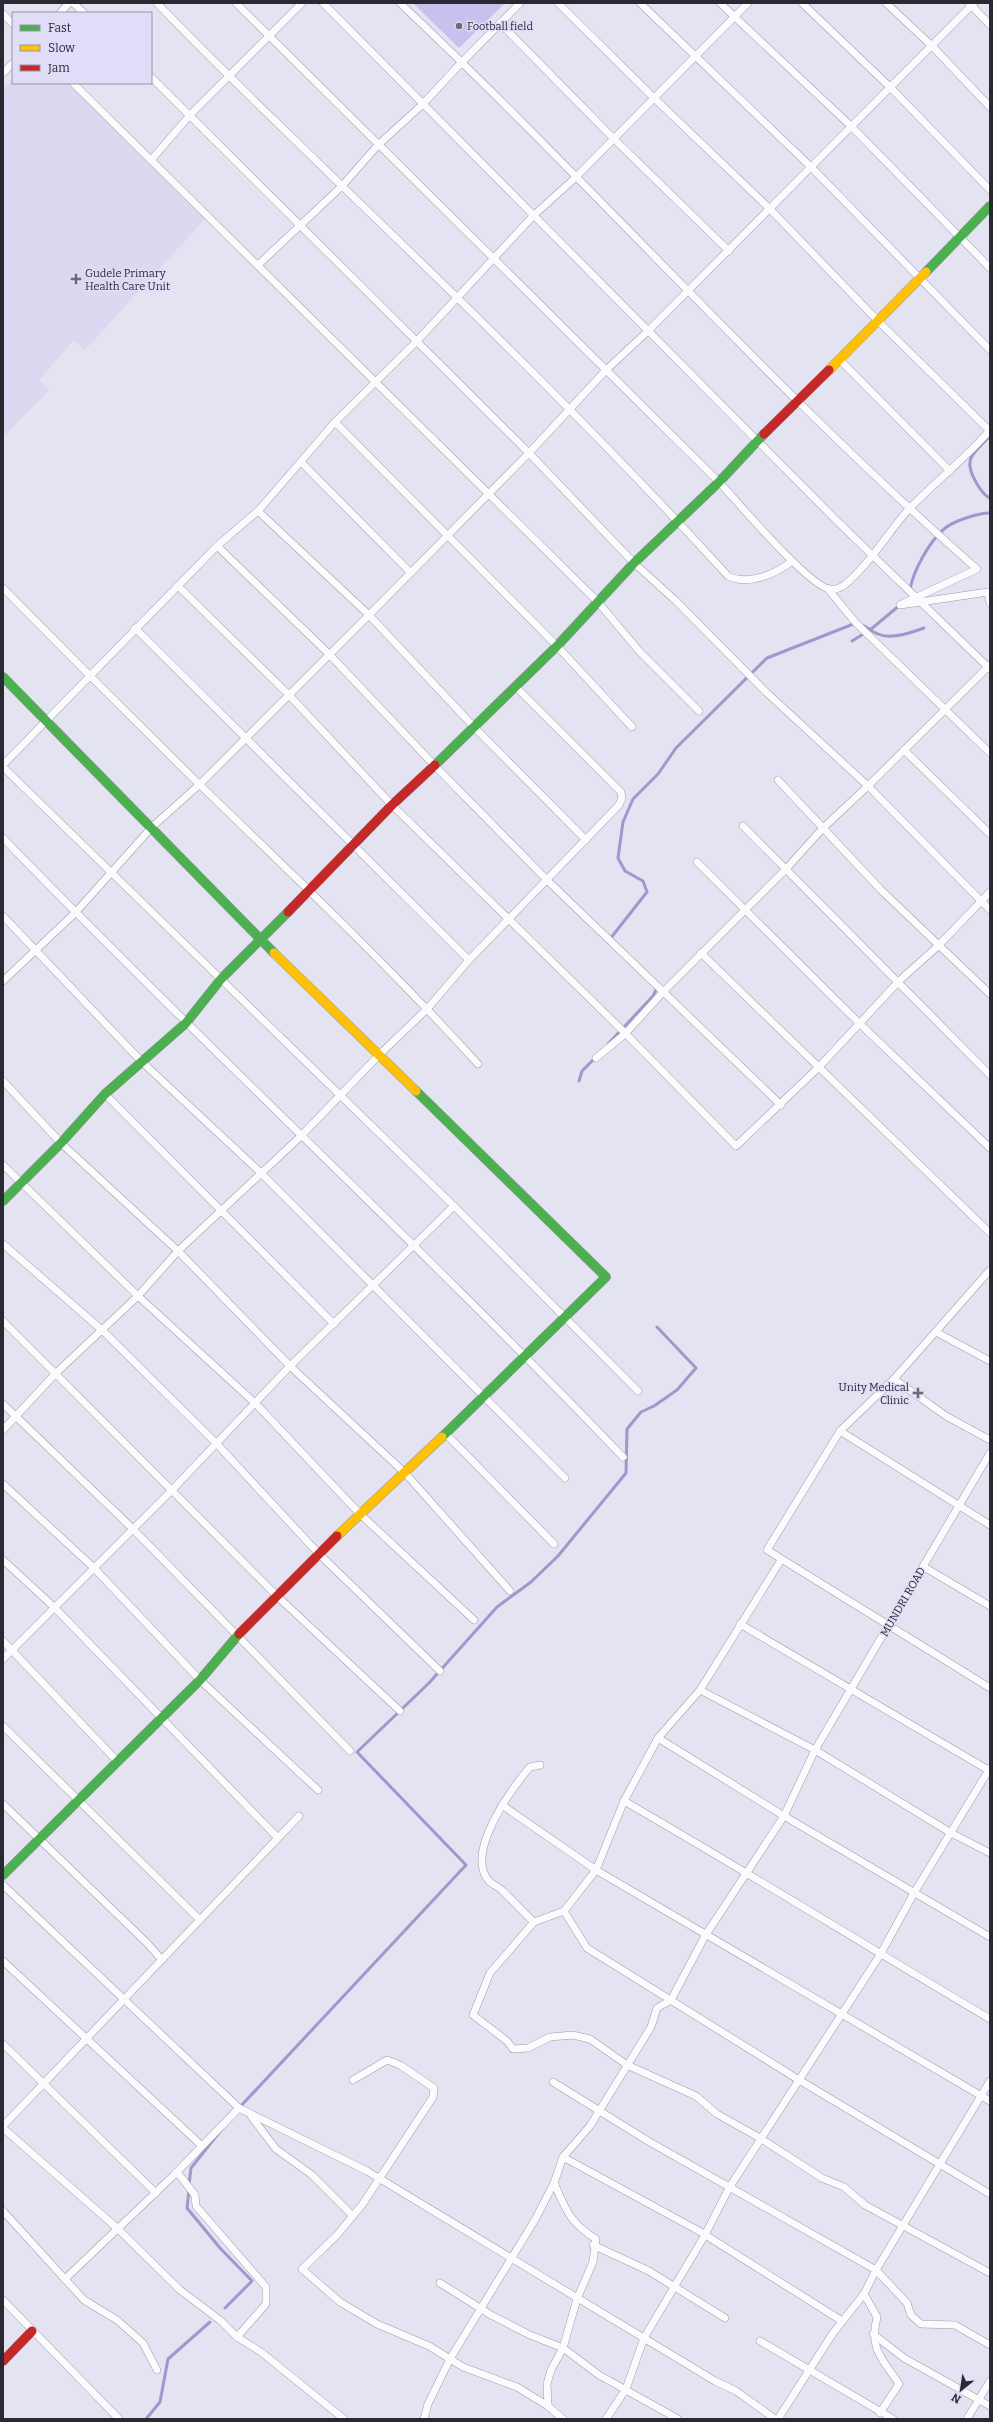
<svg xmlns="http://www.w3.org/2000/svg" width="993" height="2422" viewBox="0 0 993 2422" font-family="Bitter,serif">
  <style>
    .built { fill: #dbd9f2 }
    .green { fill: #c6c1ed }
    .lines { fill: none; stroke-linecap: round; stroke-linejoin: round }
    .stream { stroke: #a098cd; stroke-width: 3 }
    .street-casing { stroke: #9d9ca7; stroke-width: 8 }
    .fast-casing { stroke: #9d9ca7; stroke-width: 10 }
    .slow-casing { stroke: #9d9ca7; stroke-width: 10 }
    .jam-casing { stroke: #9d9ca7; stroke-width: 10 }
    .street { stroke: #fbfbfd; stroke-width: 7 }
    .fast { stroke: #4caf50; stroke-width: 9 }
    .slow { stroke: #ffc107; stroke-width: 9 }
    .jam { stroke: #c62828; stroke-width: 9 }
    .poi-dot { fill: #6b6a76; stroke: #dfddf7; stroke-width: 1.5 }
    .labels { text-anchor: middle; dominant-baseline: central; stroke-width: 3; stroke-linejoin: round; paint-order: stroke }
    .poi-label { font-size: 11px; fill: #2a2933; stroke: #dfddf7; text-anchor: start }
    .street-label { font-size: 11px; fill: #2a2933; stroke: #dfddf7 }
  </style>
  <rect width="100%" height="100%" fill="#e4e3f1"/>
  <polygon class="built" points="13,80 13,83 68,83 205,219 85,350 74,340 39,380 49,390 3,437 3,90"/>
  <polygon class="green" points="413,3 505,3 459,48"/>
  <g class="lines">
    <g class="stream">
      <path d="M990 436C972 455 962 459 977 484 981 490 984 496 990 498"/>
      <path d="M910 590C913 571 929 542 944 529 953 521 978 513 990 513"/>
      <path d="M861 625C868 627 872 632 878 634 891 640 911 633 924 628"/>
      <polyline points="870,630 900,605"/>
      <polyline points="852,641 865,633"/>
      <polyline points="610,939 647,892 643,881 625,871 618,858 623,822 633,799 658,774 676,748 767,658 856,623"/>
      <polyline points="608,1044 653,996 657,987"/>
      <polyline points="579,1081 582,1071 596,1057"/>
      <polyline points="239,2108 466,1865 357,1752 429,1683 497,1607 531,1582 558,1556 626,1473 627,1429 641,1412 654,1406 677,1390 696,1368 657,1327"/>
      <polyline points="189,2185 191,2168 222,2129"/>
      <polyline points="189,2190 187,2208 220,2248 252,2281 225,2308"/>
      <polyline points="146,2419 160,2402 168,2359 210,2322"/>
    </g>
    <defs>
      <g id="street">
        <polyline points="73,3 84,13"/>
        <path d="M157 3C217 66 280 125 342 186 474 313 605 441 728 576 748 586 776 574 792 561"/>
        <path d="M236 3 719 482C737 501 809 587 830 589 837 590 844 586 849 581 873 560 888 532 909 509 935 482 965 459 990 430"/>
        <polyline points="323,3 838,522 990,669"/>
        <path d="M400 3C596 188 774 391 977 569L900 605 988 592 990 603"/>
        <polyline points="558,3 653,97 770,209 878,321 990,431"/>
        <polyline points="640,3 811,167 990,350"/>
        <polyline points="720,3 852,127 990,268"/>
        <polyline points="802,3 891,88 990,190"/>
        <polyline points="886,3 932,46 990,107"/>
        <polyline points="969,3 990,25"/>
        <polyline points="60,13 69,3"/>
        <polyline points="3,14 13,24"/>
        <polyline points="500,23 614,139 729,251"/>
        <polyline points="3,73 13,63"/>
        <polyline points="151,77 529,453 634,563 676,601 766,692 868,786 990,910"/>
        <polyline points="73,83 597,601 640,652 699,711"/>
        <polyline points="152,159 190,115 302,3"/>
        <polyline points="258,265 342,186 378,145 422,105 462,62 520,3"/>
        <polyline points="839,359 950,471"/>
        <polyline points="335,422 557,646 632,727"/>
        <polyline points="301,462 410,572"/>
        <polyline points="258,511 369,615 475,728 586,840"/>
        <polyline points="217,546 328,653 435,766 548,881 781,1105"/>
        <polyline points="178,586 288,694 392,805 622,1030 736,1146 819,1067 899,981 938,946 990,892"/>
        <path d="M3 588C68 654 133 719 199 784 294 876 389 966 478 1064"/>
        <polyline points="828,589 856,623 990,753"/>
        <polyline points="135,628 469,960"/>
        <polyline points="904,750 990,834"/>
        <polyline points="3,765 217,546 258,511 335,422 416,342 533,216 575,178 748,3"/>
        <polyline points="3,767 454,1206 638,1391"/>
        <polyline points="778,780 881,890 990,994"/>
        <polyline points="743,826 990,1075"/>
        <path d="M3 838C206 1048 421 1246 623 1457"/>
        <polyline points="697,862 858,1022 990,1148"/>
        <polyline points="3,916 141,1061 260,1172 565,1478"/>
        <polyline points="701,953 990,1233"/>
        <polyline points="3,981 75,913 152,827 200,784 369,615 529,453 606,370 648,331 974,3"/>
        <polyline points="596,1058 625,1034 664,991 786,869 823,828 868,786 990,665"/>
        <polyline points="3,1081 61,1143 178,1251 290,1366 405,1473 510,1591"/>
        <polyline points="105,1094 334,1324"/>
        <polyline points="3,1165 138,1296 255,1403 360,1514 474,1620"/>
        <polyline points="3,1244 102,1330 216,1443 318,1553 440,1671"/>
        <polyline points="990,1270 894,1379 840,1431 767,1550 990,1688"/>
        <polyline points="3,1321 277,1596 400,1711"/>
        <polyline points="936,1332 990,1361"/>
        <polyline points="894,1379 946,1416 990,1440"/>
        <polyline points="3,1404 132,1528 350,1751"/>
        <polyline points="3,1430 56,1373 138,1296 178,1251 301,1136 379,1055 428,1008 469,960 619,805 622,798 621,792 516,687"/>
        <polyline points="840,1431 990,1525"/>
        <polyline points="445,1433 554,1544"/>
        <polyline points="3,1484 93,1567 200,1680 318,1790"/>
        <polyline points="3,1560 54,1607 276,1836"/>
        <polyline points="924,1567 990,1606"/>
        <polyline points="740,1624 990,1771"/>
        <polyline points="3,1641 117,1761"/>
        <polyline points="3,1659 172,1490 290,1366 454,1206"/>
        <polyline points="700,1690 815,1750 951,1833 990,1853"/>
        <polyline points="3,1726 200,1920"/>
        <polyline points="658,1738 784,1816 990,1937"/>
        <path d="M540 1765 530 1767C512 1788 464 1853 489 1881 493 1885 499 1887 504 1892 514 1902 523 1912 534 1922L490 1973 473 2015 507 2041 513 2049 528 2048 550 2037 573 2035 590 2039 627 2065 696 2096 717 2114 760 2138 822 2178 844 2187 865 2205 990 2273"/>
        <path d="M624 1801C747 1872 868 1947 990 2019"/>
        <polyline points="3,1804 147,1943 162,1960"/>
        <polyline points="502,1805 596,1870 990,2101"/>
        <polyline points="3,1885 239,2108 367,2171 715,2381 736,2391 775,2419"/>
        <polyline points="564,1911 587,1948 799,2080 990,2194"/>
        <polyline points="534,1922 564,1911 596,1870 624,1801 658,1738 700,1690 781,1560"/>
        <polyline points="3,1961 201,2145"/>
        <polyline points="3,2044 156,2193"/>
        <polyline points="353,2080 387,2060 400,2065 434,2088 433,2097 362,2205 337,2235 302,2269 340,2302 377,2324 429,2346 463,2367 517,2387 548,2406 563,2419"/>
        <polyline points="553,2082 648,2141 876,2270 907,2303 911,2315 921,2324 955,2325 990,2345"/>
        <polyline points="251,2116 276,2149 312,2175 353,2216"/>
        <polyline points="3,2126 299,1816"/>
        <polyline points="3,2128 117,2228 180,2290 221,2321 237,2337 261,2352 344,2419"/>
        <polyline points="563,2157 699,2231 842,2321"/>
        <polyline points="177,2172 195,2195 196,2206 266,2287 266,2304 237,2337"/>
        <polyline points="3,2211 84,2300 117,2320 143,2343 157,2370"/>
        <polyline points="593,2245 649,2271 725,2318"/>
        <polyline points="65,2279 173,2176 239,2108"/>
        <polyline points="440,2283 491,2315 530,2335 563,2348 599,2375 678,2419"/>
        <path d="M864 2294 877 2317C869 2350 882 2358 899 2384L880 2413"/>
        <polyline points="3,2300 119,2419"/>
        <polyline points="873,2334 904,2358 990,2406"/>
        <polyline points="760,2341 893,2419"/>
        <path d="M548 2406 547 2384 551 2370 563 2348 577 2299 593 2262 596 2239C570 2223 566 2210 554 2183"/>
        <polyline points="424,2419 428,2404 450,2359 536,2218 554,2183 563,2157 590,2126 651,2027 657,2008 671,2000 705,1936 784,1816 815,1750 990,1453"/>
        <polyline points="606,2419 626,2389 644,2338 705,2235 729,2188 880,1955 914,1893 990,1768"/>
        <polyline points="778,2419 833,2333 864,2294 876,2270 990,2081"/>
        <polyline points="967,2419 990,2381"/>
      </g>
      <g id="fast">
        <polyline points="926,272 990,206"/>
        <polyline points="3,677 274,953"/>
        <polyline points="435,765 557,646 634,563 719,482 764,434"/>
        <polyline points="416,1091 606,1277 442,1437"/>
        <polyline points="3,1201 61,1143 105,1094 186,1023 221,979 288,912"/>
        <polyline points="3,1875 200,1680 239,1634"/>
      </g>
      <g id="slow">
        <polyline points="829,370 926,272"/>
        <polyline points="274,953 416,1091"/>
        <polyline points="337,1536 442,1437"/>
      </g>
      <g id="jam">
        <polyline points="764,434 829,370"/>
        <polyline points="288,912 392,805 435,765"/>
        <polyline points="239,1634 337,1536"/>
        <polyline points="3,2361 32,2331"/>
      </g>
    </defs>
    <use href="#street" class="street-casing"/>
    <use href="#fast" class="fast-casing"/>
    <use href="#slow" class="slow-casing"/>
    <use href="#jam" class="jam-casing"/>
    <use href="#street" class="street"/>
    <use href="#fast" class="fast"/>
    <use href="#slow" class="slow"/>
    <use href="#jam" class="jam"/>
  </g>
  <g class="poi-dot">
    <circle cx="459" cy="26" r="4"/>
    <path d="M74 273h4v4h4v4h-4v4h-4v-4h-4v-4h4z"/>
    <path d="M916 1387h4v4h4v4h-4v4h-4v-4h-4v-4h4z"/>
  </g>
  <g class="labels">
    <g class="poi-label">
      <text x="467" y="26">Football field</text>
      <text x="85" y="273">Gudele Primary<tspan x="85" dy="13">Health Care Unit</tspan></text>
      <text x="909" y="1387" text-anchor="end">Unity Medical<tspan x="909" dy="13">Clinic</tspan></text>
    </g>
    <g class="street-label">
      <text transform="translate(903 1602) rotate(-60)">MUNDRI ROAD</text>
    </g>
  </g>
  <rect width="993" height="2422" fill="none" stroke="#2a2933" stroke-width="8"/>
  <rect x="12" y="12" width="140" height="72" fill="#dfddf7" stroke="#9795a9"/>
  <rect x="20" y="25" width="20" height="6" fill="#4caf50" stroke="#9795a9"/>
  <text x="48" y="32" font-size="12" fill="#2a2933">Fast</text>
  <rect x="20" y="45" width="20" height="6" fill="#ffc107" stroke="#9795a9"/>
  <text x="48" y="52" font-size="12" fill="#2a2933">Slow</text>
  <rect x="20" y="65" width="20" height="6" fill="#c62828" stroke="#9795a9"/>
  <text x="48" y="72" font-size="12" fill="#2a2933">Jam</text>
  <g transform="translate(961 2390) rotate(210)" stroke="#dfddf7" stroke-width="3" paint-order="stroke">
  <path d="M0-3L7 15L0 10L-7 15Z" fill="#2a2933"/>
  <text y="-6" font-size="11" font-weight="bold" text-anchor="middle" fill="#2a2933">N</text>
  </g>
</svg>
